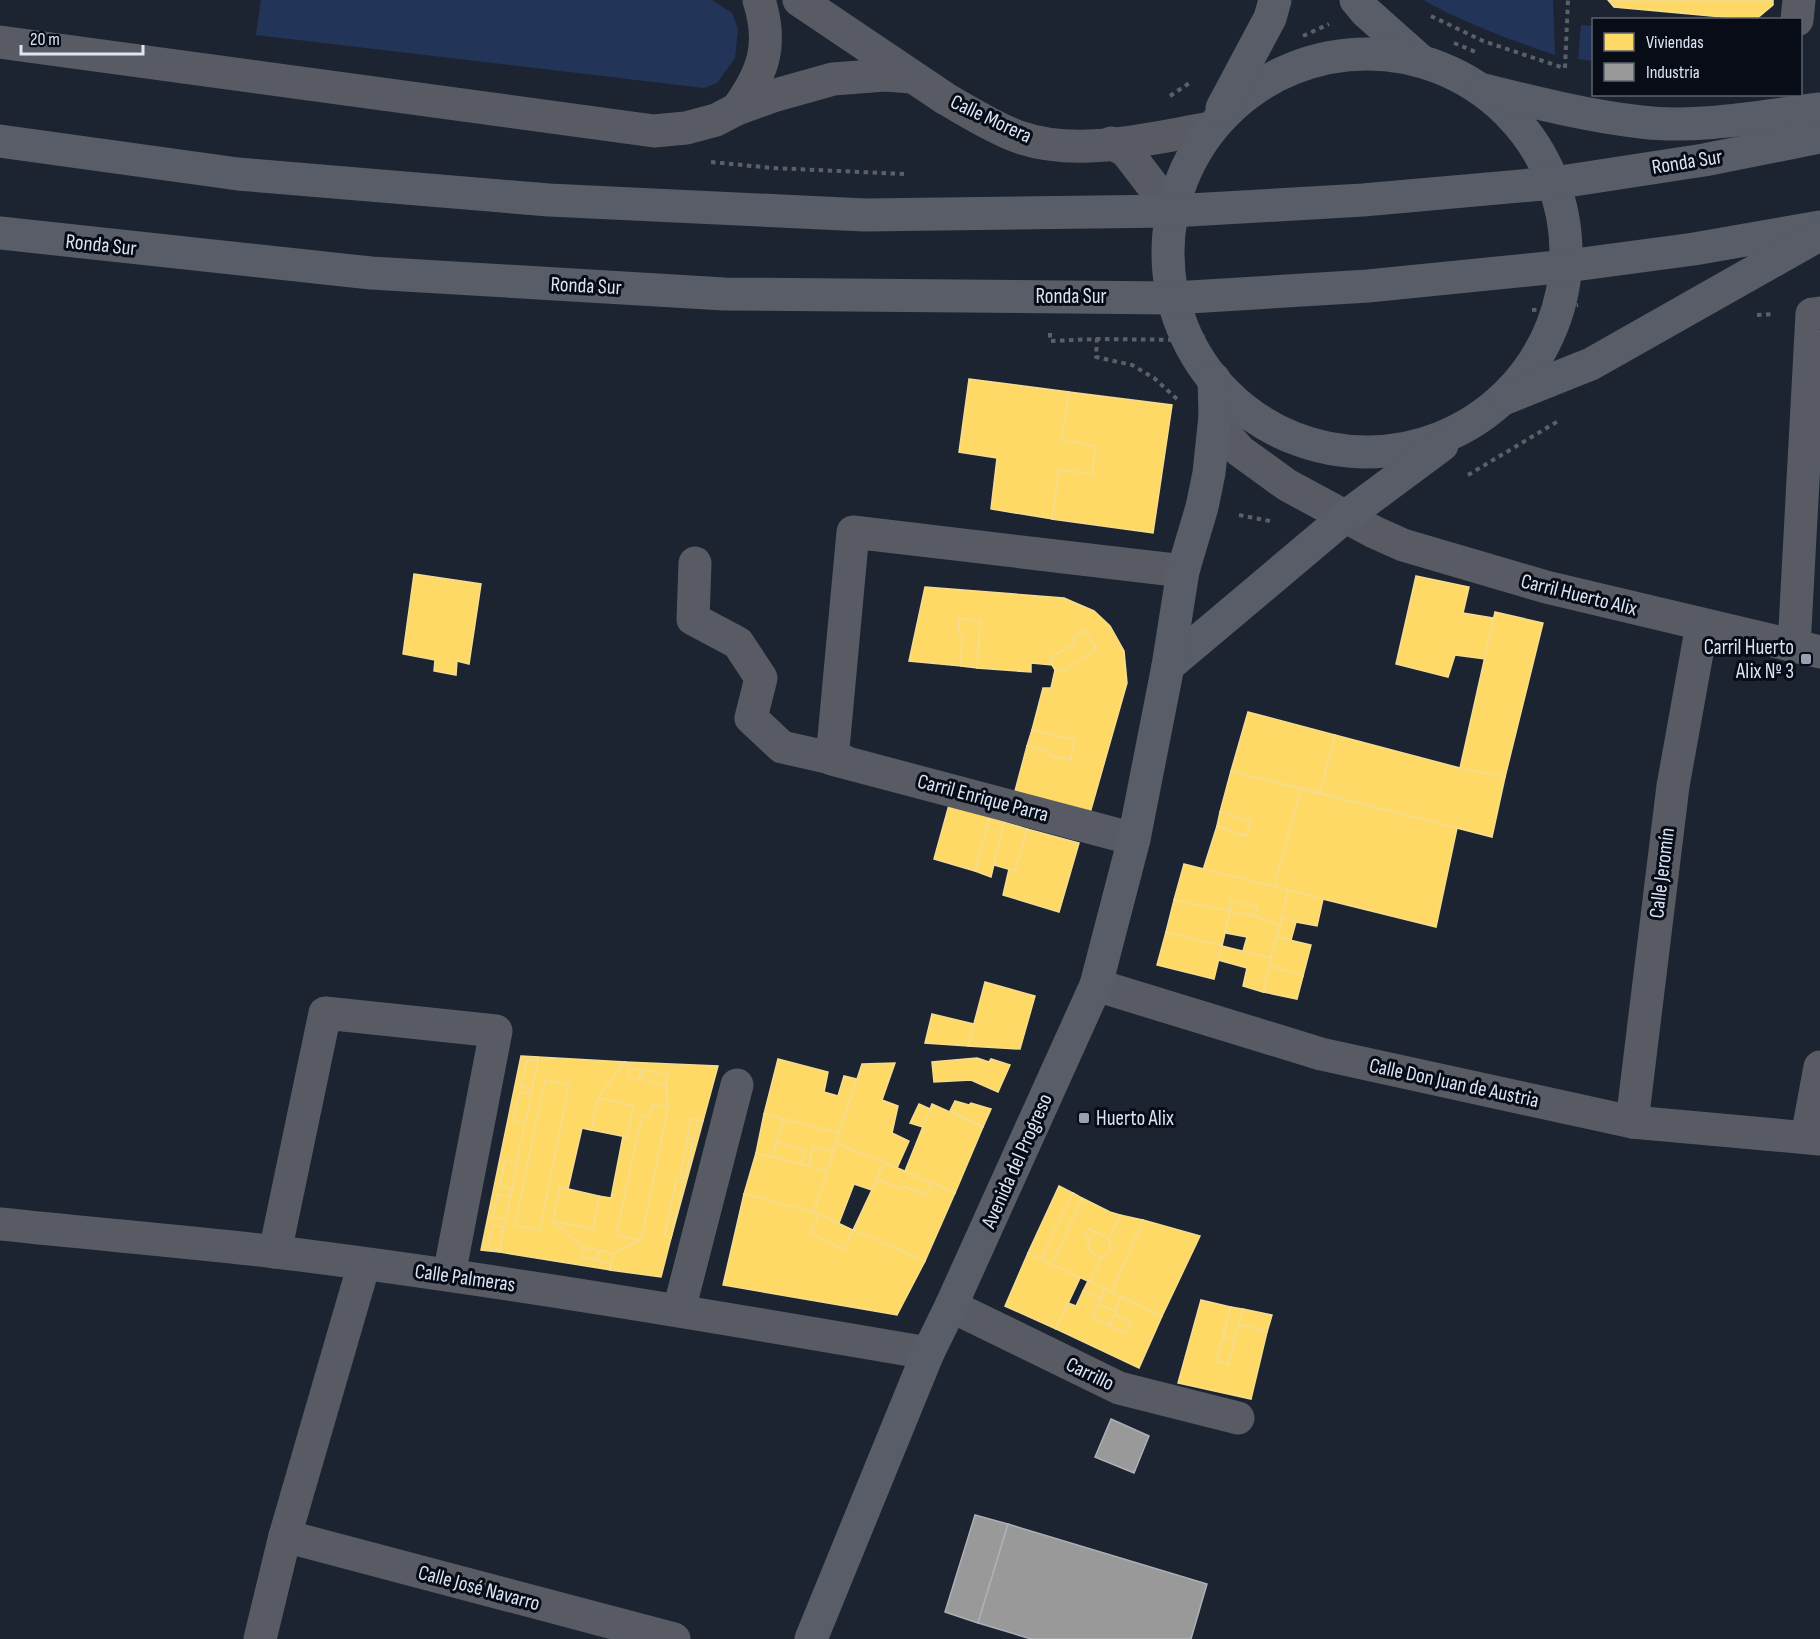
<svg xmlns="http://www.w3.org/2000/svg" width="1820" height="1639" viewBox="0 0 1820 1639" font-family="'Sofia Sans Condensed',sans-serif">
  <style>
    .green { fill: #223558 }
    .homes { fill: #ffd966; stroke: #f4dd91; stroke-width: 1.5 }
    .industry { fill: #999; stroke: #adb0b5; stroke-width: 1.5 }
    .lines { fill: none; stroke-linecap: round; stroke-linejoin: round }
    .path { stroke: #5a6067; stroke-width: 4; stroke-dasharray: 4.5 4.5; stroke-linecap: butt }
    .minor { stroke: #585b63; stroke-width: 33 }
    .major { stroke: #585d67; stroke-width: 33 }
    .poi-dot { fill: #99a1b0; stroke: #070c16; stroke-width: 2 }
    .labels { text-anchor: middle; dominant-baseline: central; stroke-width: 6; stroke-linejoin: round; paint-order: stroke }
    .street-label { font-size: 21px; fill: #dce5f5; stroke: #070c16 }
    .poi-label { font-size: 21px; fill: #dce5f5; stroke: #070c16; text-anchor: end }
  </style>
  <rect width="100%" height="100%" fill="#1d2431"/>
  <g class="green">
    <polygon points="261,0 712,0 732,13 738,29 735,58 717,83 704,88 256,35"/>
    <path d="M1423 0H1553L1555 55C1510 40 1465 23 1423 0Z"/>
    <polygon points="1581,25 1593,26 1593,61 1578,59"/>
  </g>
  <g class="homes">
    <polygon points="1608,0 1773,0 1773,5 1755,20 1614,7"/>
    <polygon points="969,379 1069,392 1062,440 1096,446 1092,474 1059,470 1052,519 991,509 997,458 959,452"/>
    <polygon points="1069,392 1172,405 1153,533 1052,519 1059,470 1092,474 1096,446 1062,440"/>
    <polygon points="414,574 481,584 469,664 457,661 456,675 434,671 435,660 403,654"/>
    <polygon points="1416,576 1469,587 1463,613 1494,618 1485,659 1455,655 1448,677 1396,664"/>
    <polygon points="925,587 1064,598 1094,611 1110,626 1124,651 1127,683 1090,813 1015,791 1027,746 1049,751 1049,755 1070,760 1075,740 1032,730 1043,688 1051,688 1055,670 1064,671 1096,648 1084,631 1072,638 1075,644 1051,657 1052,665 1031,663 1031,672 977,668 980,621 959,619 959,633 962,633 961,666 909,661"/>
    <polygon points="1495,612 1543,623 1505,777 1460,768"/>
    <polygon points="959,619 980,621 977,668 961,666 962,633 959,633"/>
    <polygon points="1084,631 1096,648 1064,671 1055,670 1052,665 1051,657 1075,644 1072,638"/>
    <polygon points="1248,712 1335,735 1320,793 1231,771"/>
    <polygon points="1032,730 1075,740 1070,760 1049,755 1049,751 1027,746"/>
    <polygon points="1335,735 1460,768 1505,777 1492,837 1320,793"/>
    <polygon points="1231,771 1301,789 1274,887 1203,870 1217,826 1246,836 1250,821 1220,812"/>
    <polygon points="1301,789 1457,828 1436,927 1274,887"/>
    <polygon points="949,805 990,817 975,871 934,859"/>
    <polygon points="1220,812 1250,821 1246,836 1217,826"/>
    <polygon points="990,817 1004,822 991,877 975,871"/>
    <polygon points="1004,822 1027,829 1015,871 994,865"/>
    <polygon points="1027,829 1079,843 1059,912 1003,895 1009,869 1015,871"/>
    <polygon points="1184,864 1288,890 1280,925 1254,916 1257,907 1231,901 1230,911 1174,900"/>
    <polygon points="1288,890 1323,899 1317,926 1296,922 1282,917"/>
    <polygon points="1174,900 1230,911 1222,946 1166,932"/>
    <polygon points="1231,901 1257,907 1254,916 1230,911"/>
    <polygon points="1230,911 1254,916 1280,925 1271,958 1243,951 1247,937 1225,933"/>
    <polygon points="1282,917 1296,922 1291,940 1277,937"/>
    <polygon points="1166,932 1222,946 1214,979 1157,965"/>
    <polygon points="1277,937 1311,945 1303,976 1269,966"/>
    <polygon points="1222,946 1271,958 1263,992 1243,986 1247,968 1218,960"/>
    <polygon points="1269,966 1303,976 1297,999 1263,992"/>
    <polygon points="985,982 1035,996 1020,1049 968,1046"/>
    <polygon points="932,1014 974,1024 968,1046 925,1043"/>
    <polygon points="521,1056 538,1057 538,1061 527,1060 521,1086 532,1089 531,1095 520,1092 513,1121 525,1124 517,1163 505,1160 500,1186 512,1189 510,1197 498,1194 493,1217 506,1220 503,1227 492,1225 488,1247 500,1250 499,1252 481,1250"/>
    <polygon points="538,1057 625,1062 598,1098 591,1130 582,1128 568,1189 560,1187 553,1221 583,1247 581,1257 595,1260 597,1250 601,1250 598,1261 611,1264 610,1270 499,1252"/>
    <polygon points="977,1058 989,1062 991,1059 1010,1065 998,1092 971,1080 934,1082 932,1062"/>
    <polygon points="778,1059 828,1072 824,1092 838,1096 844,1076 857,1079 839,1133 764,1114"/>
    <polygon points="527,1060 538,1061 532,1089 521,1086"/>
    <polygon points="625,1062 630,1068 628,1077 639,1079 641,1070 644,1070 642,1079 666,1085 668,1107 652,1104 649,1117 642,1116 616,1235 641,1240 613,1254 583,1247 553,1221 593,1229 599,1196 611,1198 623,1136 627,1137 634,1106 598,1098"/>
    <polygon points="625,1062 718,1066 703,1121 691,1119 687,1138 694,1139 692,1144 687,1143 680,1175 686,1176 683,1179 677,1178 669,1212 677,1214 675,1220 668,1218 665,1236 671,1238 661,1277 610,1270 613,1254 641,1240 668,1107 666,1085 668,1075 630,1068"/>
    <polygon points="895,1063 882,1100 898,1106 892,1133 909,1141 897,1168 836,1143 862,1064"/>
    <polygon points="630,1068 641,1070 639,1079 628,1077"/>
    <polygon points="644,1070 668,1075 666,1085 642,1079"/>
    <polygon points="545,1080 569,1085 540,1230 515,1225"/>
    <polygon points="520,1092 531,1095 525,1124 513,1121"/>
    <polygon points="598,1098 634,1106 627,1137 591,1130"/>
    <polygon points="955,1101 969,1105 971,1103 991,1109 983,1127 950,1111"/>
    <polygon points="652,1104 668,1107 641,1240 616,1235 642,1116 649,1117"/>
    <polygon points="919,1104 930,1109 923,1127 910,1123"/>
    <polygon points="932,1104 983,1127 955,1193 905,1171"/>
    <polygon points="764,1114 783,1119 772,1157 756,1153"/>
    <polygon points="691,1119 698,1120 694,1139 687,1138"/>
    <polygon points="783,1119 839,1133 833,1152 813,1147 808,1167 801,1164 805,1150 777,1142"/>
    <polygon points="698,1120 703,1121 671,1238 683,1179 686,1176"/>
    <polygon points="777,1142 805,1150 801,1164 772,1157"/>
    <polygon points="687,1143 692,1144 686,1176 680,1175"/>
    <polygon points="836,1143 884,1162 872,1190 854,1184 839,1223 813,1213"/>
    <polygon points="813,1147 833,1152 827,1171 808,1167"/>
    <polygon points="756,1153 827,1171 813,1213 744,1194"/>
    <polygon points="505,1160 517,1163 512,1189 500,1186"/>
    <polygon points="884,1162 932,1183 926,1195 902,1186 901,1189 877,1179"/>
    <polygon points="677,1178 683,1179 677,1214 669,1212"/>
    <polygon points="877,1179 901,1189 902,1186 926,1195 932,1183 955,1193 925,1261 853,1230"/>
    <polygon points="1059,1186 1073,1193 1041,1259 1028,1253"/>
    <polygon points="560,1187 599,1196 593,1229 553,1221"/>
    <polygon points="1073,1193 1082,1198 1052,1265 1041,1259"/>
    <polygon points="498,1194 510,1197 506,1220 493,1217"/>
    <polygon points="744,1194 819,1214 811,1233 844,1249 853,1230 925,1261 897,1315 723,1285"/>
    <polygon points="1082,1198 1110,1212 1120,1215 1109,1239 1089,1229 1085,1235 1091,1238 1087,1247 1090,1249 1093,1254 1101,1257 1090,1282 1052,1265"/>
    <polygon points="819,1214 853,1230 844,1249 811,1233"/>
    <polygon points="1120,1215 1143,1220 1111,1293 1090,1282 1101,1257 1106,1255 1111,1251 1109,1239"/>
    <polygon points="668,1218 675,1220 671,1238 665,1236"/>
    <polygon points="1143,1220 1200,1236 1162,1316 1111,1293"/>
    <polygon points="492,1225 503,1227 500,1250 488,1247"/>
    <polygon points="1089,1229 1109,1239 1111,1251 1106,1255 1101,1257 1093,1254 1090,1249 1087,1247 1091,1238 1085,1235"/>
    <polygon points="583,1247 597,1250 595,1260 581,1257"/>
    <polygon points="601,1250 613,1254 611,1264 598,1261"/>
    <polygon points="1028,1253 1080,1278 1056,1329 1005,1306"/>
    <polygon points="1088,1281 1105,1289 1101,1298 1083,1291"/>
    <polygon points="1105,1289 1121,1297 1116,1311 1099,1304"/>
    <polygon points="1083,1291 1101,1298 1092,1317 1125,1333 1131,1322 1114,1314 1121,1297 1162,1316 1139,1368 1056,1329 1068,1303 1076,1306"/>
    <polygon points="1201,1300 1231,1307 1216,1361 1228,1364 1239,1324 1267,1332 1251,1399 1178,1383"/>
    <polygon points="1099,1304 1116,1311 1109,1325 1092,1317"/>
    <polygon points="1231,1307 1243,1309 1235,1339 1223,1337"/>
    <polygon points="1243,1309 1272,1315 1267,1332 1239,1324"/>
    <polygon points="1114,1314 1131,1322 1125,1333 1109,1325"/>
    <polygon points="1223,1337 1235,1339 1228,1364 1216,1361"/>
  </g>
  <g class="industry">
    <polygon points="1111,1419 1149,1436 1134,1473 1095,1457"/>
    <polygon points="975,1515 1008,1524 978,1623 945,1612"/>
    <polygon points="1008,1524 1207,1584 1191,1639 1031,1639 978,1623"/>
  </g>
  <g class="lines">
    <g class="path">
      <polyline points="1431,16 1483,41 1561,67"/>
      <polyline points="1303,36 1329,24"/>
      <polyline points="1454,43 1478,53"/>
      <polyline points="1565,68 1568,0"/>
      <polyline points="1170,96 1191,82"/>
      <polyline points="711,162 773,168 904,174"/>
      <polyline points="1532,310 1559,309 1578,305"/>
      <polyline points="1757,315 1774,314"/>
      <polyline points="1050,333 1050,341 1097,339 1189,340 1205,337"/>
      <polyline points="1097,338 1096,357 1132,365 1154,378 1177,399"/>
      <polyline points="1468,475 1560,420"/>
      <polyline points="1239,515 1270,521"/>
    </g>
    <g class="minor">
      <path d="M799 0 946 99C969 112 994 128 1019 137 1079 158 1151 138 1211 128"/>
      <polyline points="1797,20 1799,0"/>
      <polyline points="0,42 654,131 686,128 716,120 737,109 776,95 833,79 885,75 912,77"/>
      <path d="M737 109C764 72 773 44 759 0"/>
      <polyline points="1111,143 1126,151 1172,211"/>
      <polyline points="1215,416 1224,433 1240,451 1287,485 1374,532 1403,545 1546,587 1820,652"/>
      <polyline points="695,563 693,619 738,643 761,678 751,718 782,747 844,761"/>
      <polyline points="1794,647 1812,314 1820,313"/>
      <polyline points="1134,839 832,759 853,532 1183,571"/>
      <polyline points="1096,985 1321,1054 1632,1122 1820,1139"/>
      <polyline points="1632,1122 1673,786 1702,625"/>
      <polyline points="1807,1137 1820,1067"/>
      <path d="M0 1224C92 1234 184 1241 276 1252 494 1279 711 1316 928 1353"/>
      <polyline points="275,1252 325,1013 496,1031 449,1275"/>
      <polyline points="951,1306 1119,1388 1238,1418"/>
      <polyline points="679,1310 737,1085"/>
      <polyline points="285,1536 674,1639"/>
      <polyline points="260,1639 285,1536 364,1264"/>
    </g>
    <g class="major">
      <polyline points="1356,0 1366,12 1420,60"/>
      <circle cx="1367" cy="253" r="199"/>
      <path d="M1484 90C1536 103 1588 116 1641 122 1699 129 1763 116 1820 109"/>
      <polyline points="1222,108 1270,18 1275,0"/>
      <polyline points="0,141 238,174 549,200 865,215 1172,211 1363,200 1554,183 1704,160 1820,137"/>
      <polyline points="0,233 371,273 724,294 1173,298 1368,286 1567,266 1694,249 1820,227"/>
      <polyline points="1506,398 1591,364 1819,235"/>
      <polyline points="1168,666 1345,517 1442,445"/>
      <polyline points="811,1639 928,1353 951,1306 1096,985 1134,839 1168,666 1183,571 1202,507 1209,473 1215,416 1214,379"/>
    </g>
  </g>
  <g class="poi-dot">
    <rect x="1800" y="653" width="12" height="12" rx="3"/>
    <rect x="1078" y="1112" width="12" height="12" rx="3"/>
  </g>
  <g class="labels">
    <g class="street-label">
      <text transform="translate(991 119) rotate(25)">Calle Morera</text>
      <text transform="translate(1687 162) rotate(-9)">Ronda Sur</text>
      <text transform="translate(101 245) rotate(6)">Ronda Sur</text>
      <text transform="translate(586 286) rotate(3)">Ronda Sur</text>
      <text x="1071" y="296">Ronda Sur</text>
      <text transform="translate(1579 595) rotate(14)">Carril Huerto Alix</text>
      <text transform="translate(983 798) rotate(15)">Carril Enrique Parra</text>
      <text transform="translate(1662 873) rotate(-83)">Calle Jeromín</text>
      <text transform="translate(1454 1083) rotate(12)">Calle Don Juan de Austria</text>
      <text transform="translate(1017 1161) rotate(-66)">Avenida del Progreso</text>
      <text transform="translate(465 1278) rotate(8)">Calle Palmeras</text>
      <text transform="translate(1090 1374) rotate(26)">Carrillo</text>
      <text transform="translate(479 1588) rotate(15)">Calle José Navarro</text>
    </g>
    <g class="poi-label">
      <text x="1794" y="647">Carril Huerto<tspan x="1794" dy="24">Alix Nº 3</tspan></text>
      <text x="1096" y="1118" text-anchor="start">Huerto Alix</text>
    </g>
  </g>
  <rect x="1592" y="18" width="210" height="78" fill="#070c16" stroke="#5c636f" stroke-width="1.5"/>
  <rect x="1604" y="33" width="30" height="18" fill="#ffd966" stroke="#5c636f" stroke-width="1.5"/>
  <text x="1646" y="48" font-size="18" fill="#dce5f5">Viviendas</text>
  <rect x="1604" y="63" width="30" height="18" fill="#999999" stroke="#5c636f" stroke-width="1.5"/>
  <text x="1646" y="78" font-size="18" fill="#dce5f5">Industria</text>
  <path d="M21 45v9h122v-9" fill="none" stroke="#dce5f5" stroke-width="3"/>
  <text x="30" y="45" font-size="18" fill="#dce5f5" stroke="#070c16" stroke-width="4.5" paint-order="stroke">20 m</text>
</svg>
